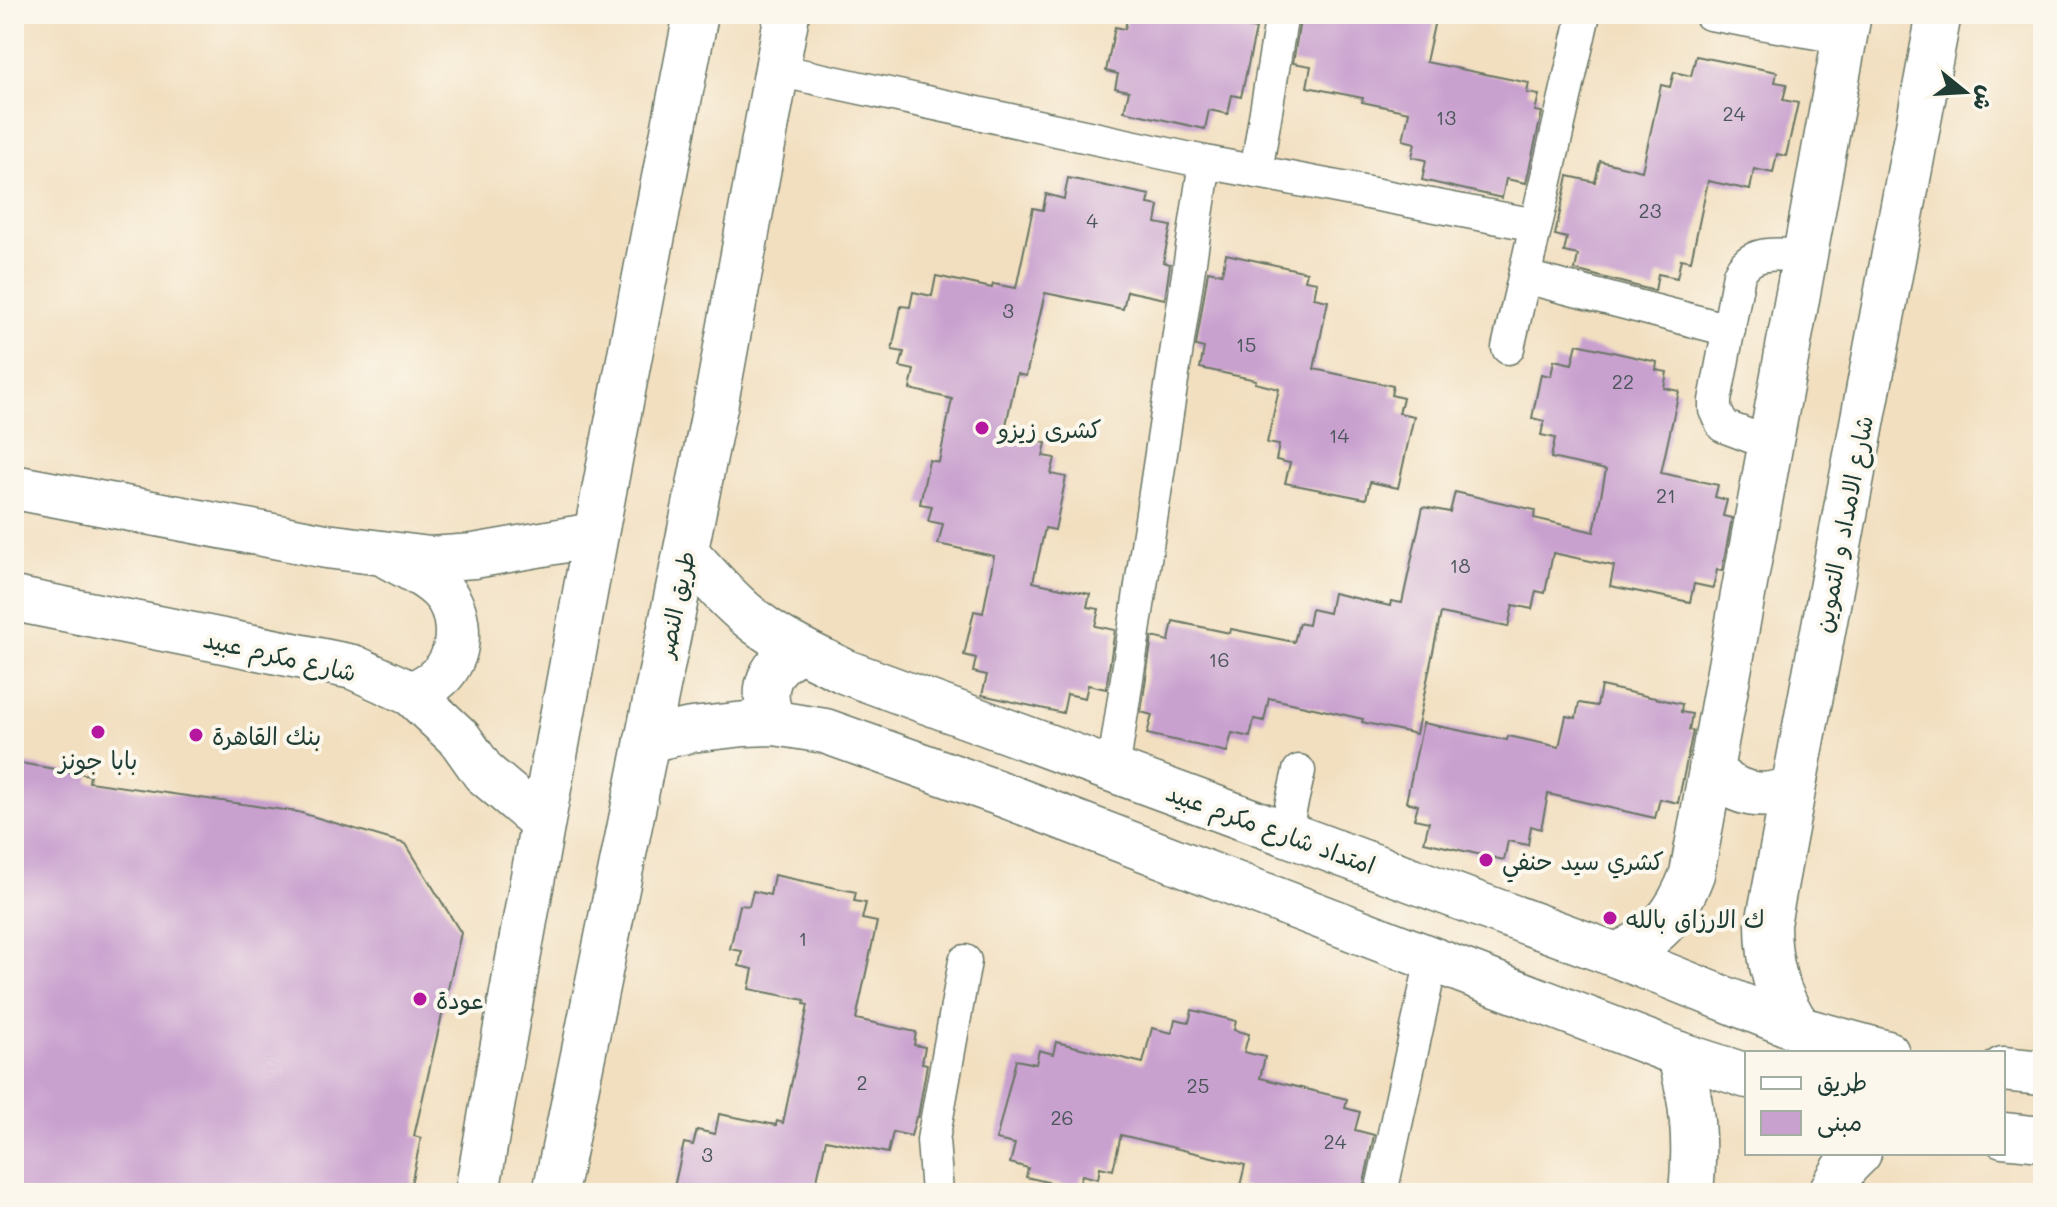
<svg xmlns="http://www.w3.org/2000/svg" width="2057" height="1207" viewBox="0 0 2057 1207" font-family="Mali,'Playpen Sans Arabic',sans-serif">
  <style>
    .building { fill: #c9a1cf }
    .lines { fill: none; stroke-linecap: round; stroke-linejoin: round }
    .street-casing { stroke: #697665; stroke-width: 35 }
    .secondary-casing { stroke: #697665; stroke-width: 47 }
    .highway-casing { stroke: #697665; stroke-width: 47 }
    .street { stroke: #fff; stroke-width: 32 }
    .secondary { stroke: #fff; stroke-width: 44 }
    .highway { stroke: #fff; stroke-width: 44 }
    .poi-dot { fill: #b5179e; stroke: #fbf7ec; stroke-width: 3 }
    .labels { text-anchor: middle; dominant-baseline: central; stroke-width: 8; stroke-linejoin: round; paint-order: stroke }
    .number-label { font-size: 20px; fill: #4a565b }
    .poi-label { font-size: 24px; fill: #1f3d34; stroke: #fbf7ec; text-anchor: start }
    .street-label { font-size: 24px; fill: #1f3d34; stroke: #fbf7ec }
  </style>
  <rect width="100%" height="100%" fill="#fbf7ec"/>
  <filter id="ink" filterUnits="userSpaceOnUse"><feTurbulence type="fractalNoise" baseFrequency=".0125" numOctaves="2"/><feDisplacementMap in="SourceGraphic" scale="16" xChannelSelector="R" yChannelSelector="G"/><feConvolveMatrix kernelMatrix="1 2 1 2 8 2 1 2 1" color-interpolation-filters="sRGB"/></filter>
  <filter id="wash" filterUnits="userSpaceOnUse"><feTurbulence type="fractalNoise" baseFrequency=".006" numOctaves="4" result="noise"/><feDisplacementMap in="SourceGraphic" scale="32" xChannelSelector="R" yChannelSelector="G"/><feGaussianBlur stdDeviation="1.8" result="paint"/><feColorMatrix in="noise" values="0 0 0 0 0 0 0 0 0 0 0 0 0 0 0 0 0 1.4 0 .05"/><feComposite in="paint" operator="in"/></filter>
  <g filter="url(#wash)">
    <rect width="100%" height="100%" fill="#f2dfc0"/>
    <g id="blocks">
      <g class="building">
        <polygon points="1128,14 1231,14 1230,23 1256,29 1241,97 1232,95 1228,114 1209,110 1205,129 1124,111 1129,91 1115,88 1118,74 1106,71 1115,27 1125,29"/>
        <polygon points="1301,14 1421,14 1420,17 1435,20 1426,62 1529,83 1527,93 1539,95 1535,111 1542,112 1526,183 1506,179 1502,198 1422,180 1426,160 1412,157 1415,143 1403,140 1409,112 1362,102 1363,98 1307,87 1311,66 1293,63"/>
        <polygon points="1696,56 1777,72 1775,82 1787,84 1783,100 1798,103 1786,156 1777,154 1773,173 1754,169 1750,190 1708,181 1691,261 1681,259 1677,278 1658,274 1655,291 1575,270 1578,255 1564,252 1567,238 1555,235 1568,176 1595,182 1600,161 1642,171 1661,85 1670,87 1674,72 1691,76"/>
        <polygon points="1068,178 1150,195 1148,204 1159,206 1156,223 1171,226 1163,262 1170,264 1165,299 1127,291 1123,309 1045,293 1026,376 1017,374 1004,434 1046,443 1043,456 1055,458 1051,474 1066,477 1055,530 1045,528 1033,582 1090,594 1087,607 1099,609 1095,626 1115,630 1106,689 1088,685 1085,698 1067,694 1063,713 982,695 987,675 973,672 976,658 964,655 974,611 983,613 994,556 938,544 943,524 928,521 932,506 920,504 929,460 939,462 952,399 910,389 914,370 900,367 904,352 892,350 901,306 910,307 913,292 932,296 936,276 992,288 993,284 1016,288 1033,208 1043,210 1046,194 1064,199"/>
        <polygon points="1226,254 1307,272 1305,280 1317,282 1314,298 1328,301 1314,369 1393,386 1391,395 1403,398 1399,413 1414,416 1398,488 1370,482 1366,499 1285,483 1290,463 1276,460 1279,445 1267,443 1279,389 1255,383 1256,380 1200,368 1204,348 1196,346 1208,271 1222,274"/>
        <polygon points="1577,344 1657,362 1656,370 1667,372 1664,388 1679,391 1661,473 1718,485 1715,497 1727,500 1723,516 1732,518 1722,571 1717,570 1713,588 1694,584 1690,602 1610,586 1614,566 1553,553 1545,593 1536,591 1532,609 1513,605 1508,627 1441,613 1416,734 1362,722 1363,719 1269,698 1264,721 1254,719 1250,737 1232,733 1227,752 1147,734 1152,715 1141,712 1152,637 1169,641 1173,621 1230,633 1231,629 1294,642 1299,623 1308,625 1311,609 1329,613 1333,593 1390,606 1391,601 1402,603 1423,507 1450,512 1455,492 1535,510 1534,518 1594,532 1606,470 1551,458 1555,438 1541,435 1544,421 1532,418 1541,374 1551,376 1554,360 1572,364"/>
        <polygon points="1601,686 1682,704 1681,712 1692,714 1689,730 1693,731 1678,803 1660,799 1655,818 1548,794 1541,829 1531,826 1528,845 1508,841 1504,860 1424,842 1429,822 1414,819 1418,805 1406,802 1423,723 1507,740 1508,736 1559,747 1566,716 1576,718 1579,703 1597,706"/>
        <polygon points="14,762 90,775 89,782 298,812 406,844 461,933 414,1136 421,1138 409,1193 14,1193"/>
        <polygon points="774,875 856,892 854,901 866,903 862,919 877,922 856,1019 916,1032 914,1045 925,1047 922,1063 927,1064 918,1117 916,1117 911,1136 893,1132 888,1153 826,1140 814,1193 699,1193 674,1187 684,1143 693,1145 697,1130 715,1134 719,1114 776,1125 777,1121 783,1123 808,1005 804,1004 805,1000 749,989 753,969 739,966 742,951 730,949 740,905 749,906 753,891 770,895"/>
        <polygon points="1192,1010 1236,1021 1234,1030 1249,1034 1244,1052 1265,1057 1260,1078 1347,1099 1345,1108 1360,1112 1355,1130 1374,1135 1362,1193 1270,1193 1240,1186 1245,1165 1121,1135 1113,1170 1100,1167 1098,1179 1082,1175 1078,1189 1026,1177 1028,1168 1010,1163 1015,1144 996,1140 1016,1060 1036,1064 1039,1050 1053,1054 1056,1042 1143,1063 1152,1028 1172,1033 1175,1019 1189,1022"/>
      </g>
    </g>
  </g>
  <g filter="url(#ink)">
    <use href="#blocks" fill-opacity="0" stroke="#697665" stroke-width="2"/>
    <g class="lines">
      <defs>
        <g id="street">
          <polyline points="1710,14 1845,38"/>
          <polyline points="777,70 1205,162 1536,225"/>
          <polyline points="1256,172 1282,14"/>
          <polyline points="1525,277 1729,330"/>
          <polyline points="1508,348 1584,14"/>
          <path d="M1771 444 1723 426 1715 410V401L1739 274C1752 248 1780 255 1805 256"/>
          <polyline points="1113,771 1205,162"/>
          <polyline points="1285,832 1299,771"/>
          <polyline points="937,1193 933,1140 965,961"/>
          <polyline points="1381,1193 1432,959"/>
        </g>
        <g id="secondary">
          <polyline points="14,487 326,546 430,559 474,556 594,535"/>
          <path d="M686 552C707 575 728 600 752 619 781 642 814 656 846 672L1616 955 1800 1029 1887 1053"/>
          <path d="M389 557C407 567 428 576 442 591 460 611 462 646 447 668 439 680 425 688 412 694"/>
          <polyline points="14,599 353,667 412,694 460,739 484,773 541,821"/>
          <path d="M775 723C757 692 769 661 803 651"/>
          <polyline points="647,740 691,730 745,724 775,723 825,731 996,792 1679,1054 1747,1076"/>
          <path d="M1711 771C1736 795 1761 801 1793 788"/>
          <path d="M1616 955C1658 937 1676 916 1692 874L1849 14"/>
          <path d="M1800 1029C1777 996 1768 964 1768 924L1939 14"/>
          <path d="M1679 1054C1693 1101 1696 1144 1691 1193"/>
          <polyline points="2003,1069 2043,1073"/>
          <polyline points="2003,1135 2043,1139"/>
          <polyline points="1830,1193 1846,1166 1859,1153"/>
        </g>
        <g id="highway">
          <path d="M477 1193C545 799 619 406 696 14"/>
          <polyline points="555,1193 716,402 787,14"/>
        </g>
      </defs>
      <use href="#street" class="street-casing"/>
      <use href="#secondary" class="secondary-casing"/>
      <use href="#highway" class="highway-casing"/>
      <use href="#street" class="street"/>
      <use href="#secondary" class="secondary"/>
      <use href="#highway" class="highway"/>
    </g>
  </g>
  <g class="poi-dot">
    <circle cx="982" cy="428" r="8"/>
    <circle cx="98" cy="732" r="8"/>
    <circle cx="196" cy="735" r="8"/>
    <circle cx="1486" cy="860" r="8"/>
    <circle cx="1610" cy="918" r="8"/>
    <circle cx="420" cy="999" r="8"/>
  </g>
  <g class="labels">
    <g class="number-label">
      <text x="1734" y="113">24</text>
      <text x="1446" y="117">13</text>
      <text x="1650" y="210">23</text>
      <text x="1092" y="220">4</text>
      <text x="1008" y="310">3</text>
      <text x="1246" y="344">15</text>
      <text x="1623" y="381">22</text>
      <text x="1339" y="435">14</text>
      <text x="1666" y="495">21</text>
      <text x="1460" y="565">18</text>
      <text x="1219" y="659">16</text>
      <text x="803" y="938">1</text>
      <text x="862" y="1082">2</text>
      <text x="1198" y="1085">25</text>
      <text x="1062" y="1117">26</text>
      <text x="1335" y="1141">24</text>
      <text x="707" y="1154">3</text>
    </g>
    <g class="poi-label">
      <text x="998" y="428">كشرى زيزو</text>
      <text x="212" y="735">بنك القاهرة</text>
      <text x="98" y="759" text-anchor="middle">بابا جونز</text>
      <text x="1502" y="860">كشري سيد حنفي</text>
      <text x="1626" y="918">ك الارزاق بالله</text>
      <text x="436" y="999">عودة</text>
    </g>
    <g class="street-label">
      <text transform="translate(1843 524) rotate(-79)">شارع الامداد و التموين</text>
      <text transform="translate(675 604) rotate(-78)">طريق النصر</text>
      <text transform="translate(280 655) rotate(13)">شارع مكرم عبيد</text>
      <text transform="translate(1271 828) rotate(20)">امتداد شارع مكرم عبيد</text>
    </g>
  </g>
  <rect width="2057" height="1207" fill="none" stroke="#fbf7ec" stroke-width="48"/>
  <rect x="1745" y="1051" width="260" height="104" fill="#fbf7ec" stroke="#a3ada2" stroke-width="2"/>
  <rect x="1761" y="1077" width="40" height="12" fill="#ffffff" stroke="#a3ada2" stroke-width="2"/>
  <text x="1817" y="1091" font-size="24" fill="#1f3d34">طريق</text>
  <rect x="1761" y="1111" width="40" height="24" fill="#c9a1cf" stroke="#a3ada2" stroke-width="2"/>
  <text x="1817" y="1131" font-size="24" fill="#1f3d34">مبنى</text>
  <g transform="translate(1965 92) rotate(108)" stroke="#fbf7ec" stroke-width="6" paint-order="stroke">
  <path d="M0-6L14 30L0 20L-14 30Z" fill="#1f3d34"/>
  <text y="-12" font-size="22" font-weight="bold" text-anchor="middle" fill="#1f3d34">ش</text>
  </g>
</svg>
